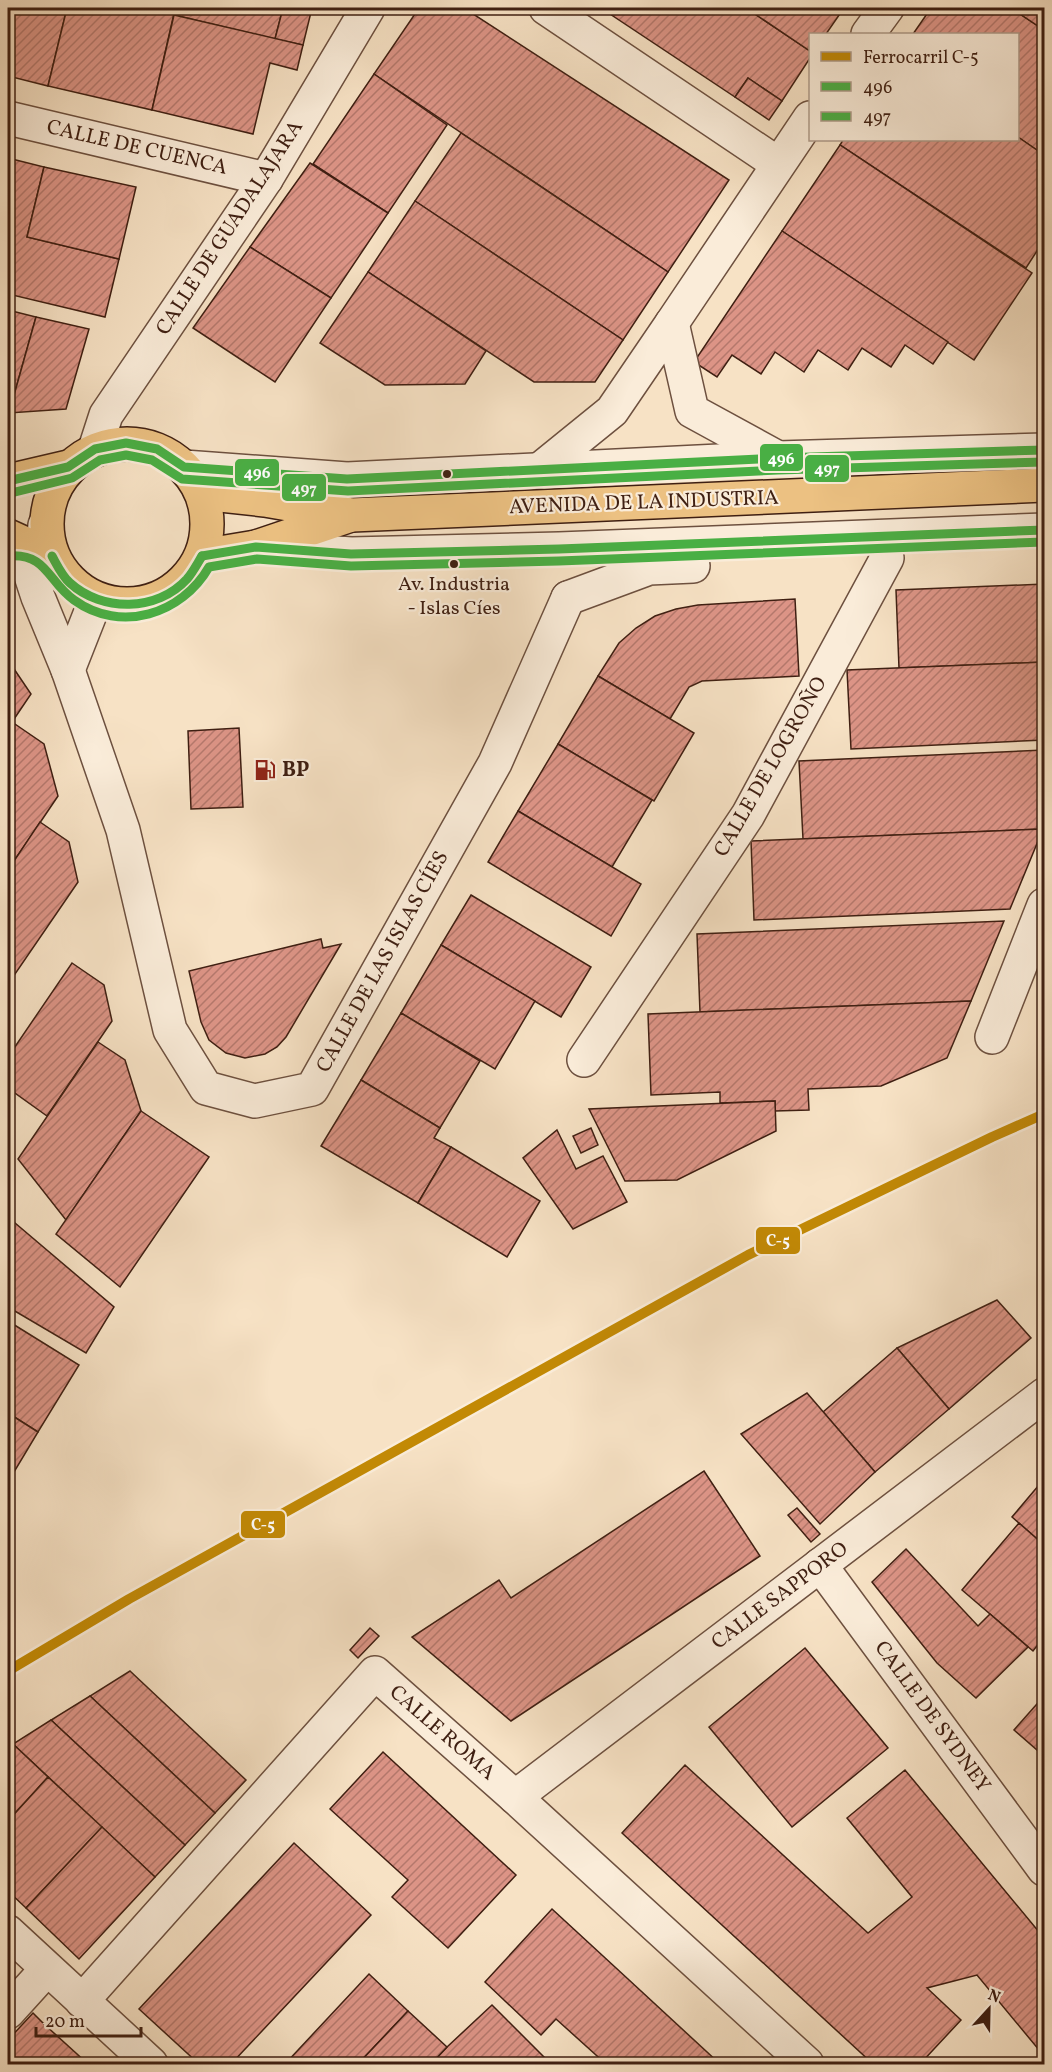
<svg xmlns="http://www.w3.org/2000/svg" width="1052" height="2072" viewBox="0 0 1052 2072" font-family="Vollkorn,serif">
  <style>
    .building { fill: url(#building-hatch); stroke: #3f1f12; stroke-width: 1.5 }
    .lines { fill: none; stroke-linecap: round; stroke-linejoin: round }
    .minor-casing { stroke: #6d503f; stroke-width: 36 }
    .major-casing { stroke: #3f1f12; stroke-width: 36 }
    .minor { stroke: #faecd9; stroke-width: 33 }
    .major { stroke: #ecc182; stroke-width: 33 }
    .bus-1-casing { stroke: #faecd9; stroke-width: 14 }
    .bus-2-casing { stroke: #faecd9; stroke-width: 14 }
    .bus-1 { stroke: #49af44; stroke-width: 9 }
    .bus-2 { stroke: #49af44; stroke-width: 9 }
    .rail-1-casing { stroke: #faecd9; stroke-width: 15 }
    .rail-1 { stroke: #c28905; stroke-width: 10 }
    .bus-dot { fill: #3f1f12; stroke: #faecd9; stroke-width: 2 }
    .labels { text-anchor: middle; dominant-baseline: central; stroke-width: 4.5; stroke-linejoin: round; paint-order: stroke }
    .bus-label { font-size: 20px; fill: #3f1f12; stroke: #faecd9 }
    .street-label { font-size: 21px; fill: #3f1f12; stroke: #faecd9 }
    .poi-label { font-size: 21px; font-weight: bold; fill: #3f1f12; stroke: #faecd9; text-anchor: start }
    .line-badge { stroke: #faecd9; stroke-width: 2 }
    .badge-label { font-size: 16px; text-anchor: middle; font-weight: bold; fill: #fff }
  </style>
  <defs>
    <pattern id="building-hatch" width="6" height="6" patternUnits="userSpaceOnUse" patternTransform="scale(1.5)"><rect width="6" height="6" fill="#dc9486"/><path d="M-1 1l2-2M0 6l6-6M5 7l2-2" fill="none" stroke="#b4786c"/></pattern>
  </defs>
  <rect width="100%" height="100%" fill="#f7e2c5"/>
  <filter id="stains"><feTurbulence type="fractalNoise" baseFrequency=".00333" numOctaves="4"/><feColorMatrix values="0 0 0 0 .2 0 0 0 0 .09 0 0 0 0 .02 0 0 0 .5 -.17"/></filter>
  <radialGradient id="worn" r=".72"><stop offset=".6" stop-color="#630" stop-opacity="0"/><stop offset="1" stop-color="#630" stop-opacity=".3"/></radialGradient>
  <g class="building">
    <polygon points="8,8 67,8 48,86 8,76"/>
    <polygon points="67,8 167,8 175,9 152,110 48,86"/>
    <polygon points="167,8 283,8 275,39 174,15 175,9"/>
    <polygon points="283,8 312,8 303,45 275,39"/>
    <polygon points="419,8 464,8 729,180 668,272 374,74"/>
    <polygon points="601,8 746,8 810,51 810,58 782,101 748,78 735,97"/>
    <polygon points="746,8 844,8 826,34 810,34 810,51"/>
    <polygon points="931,8 1011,8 1044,30 1044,155 1018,137 1018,34 913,34"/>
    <polygon points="1011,8 1044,8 1044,30"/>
    <polygon points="174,15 303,45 297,70 270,63 253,134 152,110"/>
    <polygon points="374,74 447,125 388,213 313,164"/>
    <polygon points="748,78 782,101 769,120 735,97"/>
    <polygon points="461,133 668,272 623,340 415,201"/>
    <polygon points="1018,137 1044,155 1044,240 1026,268 840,145 843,140 1018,140"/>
    <polygon points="840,145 1032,273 974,360 782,231"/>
    <polygon points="8,158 44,167 27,237 119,259 105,317 8,294"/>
    <polygon points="310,163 388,213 331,298 250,247"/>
    <polygon points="44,167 136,187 119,259 27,237"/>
    <polygon points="415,201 623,340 595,382 534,382 368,272"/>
    <polygon points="782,231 948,342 933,364 905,345 891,367 862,348 848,370 818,350 804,372 775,352 761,374 732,355 717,377 694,362"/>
    <polygon points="250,247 331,298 275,382 193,328"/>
    <polygon points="368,272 486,351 465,384 385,385 320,343"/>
    <polygon points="8,310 36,317 9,413 8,413"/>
    <polygon points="36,317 89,329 66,409 9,413"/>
    <polygon points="1044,584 1044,662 899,668 896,590"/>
    <polygon points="795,599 799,676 702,681 689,687 670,719 598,676 619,643 636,628 655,616 676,609 698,605"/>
    <polygon points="8,660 31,694 8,728"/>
    <polygon points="1044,662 1044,740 851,749 847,670"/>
    <polygon points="598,676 694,733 654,801 558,744"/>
    <polygon points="12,722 44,744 58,796 8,870 8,728"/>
    <polygon points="239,728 243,807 191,809 188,731"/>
    <polygon points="558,744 652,800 612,867 518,811"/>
    <polygon points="1044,750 1043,829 803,839 799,761"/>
    <polygon points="518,811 641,884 611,936 488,862"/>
    <polygon points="40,822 69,842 78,882 13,977 8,973 8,870"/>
    <polygon points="1043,829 1010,909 754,920 751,841"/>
    <polygon points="471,895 591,967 561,1017 441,945"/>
    <polygon points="1004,921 971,1001 700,1012 697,934"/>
    <polygon points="321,939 323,948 341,944 286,1037 277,1047 265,1054 245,1058 226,1053 209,1040 201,1022 189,971"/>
    <polygon points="441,945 535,1001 495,1069 401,1013"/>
    <polygon points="72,963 104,985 112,1021 47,1116 8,1088 8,1057"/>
    <polygon points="971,1001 947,1058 881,1086 808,1089 809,1110 775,1111 775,1101 720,1103 720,1092 651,1095 648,1014"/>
    <polygon points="401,1013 480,1061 440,1128 361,1080"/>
    <polygon points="98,1042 125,1060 141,1111 66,1220 18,1159"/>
    <polygon points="361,1080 440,1128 434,1138 451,1147 418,1203 321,1146"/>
    <polygon points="775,1101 776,1131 677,1180 625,1181 589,1109"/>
    <polygon points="141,1111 209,1157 120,1287 56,1234"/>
    <polygon points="591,1128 598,1145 581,1153 573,1136"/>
    <polygon points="557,1130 576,1169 603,1156 627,1202 573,1229 523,1158"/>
    <polygon points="451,1147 540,1201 507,1257 418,1203"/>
    <polygon points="8,1217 114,1307 86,1353 8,1307"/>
    <polygon points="997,1300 1031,1338 949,1409 897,1348"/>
    <polygon points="8,1321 79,1365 38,1432 8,1413"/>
    <polygon points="897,1348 949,1409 875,1472 823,1412"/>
    <polygon points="807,1393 875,1472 820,1524 741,1434"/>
    <polygon points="8,1413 38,1432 8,1482"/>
    <polygon points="704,1471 760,1556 511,1721 412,1637 499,1580 511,1598"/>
    <polygon points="1044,1479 1044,1545 1012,1517"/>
    <polygon points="797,1508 820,1534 811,1542 788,1515"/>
    <polygon points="1019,1523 1044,1545 1044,1637 1033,1651 962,1590"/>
    <polygon points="906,1549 978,1626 990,1614 1028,1647 976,1698 937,1663 872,1582"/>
    <polygon points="370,1628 379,1636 358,1658 350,1650"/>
    <polygon points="805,1648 888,1748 792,1827 709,1727"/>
    <polygon points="130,1671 246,1780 215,1813 90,1696"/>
    <polygon points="90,1696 215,1813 185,1845 51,1720"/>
    <polygon points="1044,1696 1044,1756 1014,1730"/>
    <polygon points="51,1720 185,1845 155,1877 13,1744"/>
    <polygon points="13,1744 48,1777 8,1821 8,1747"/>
    <polygon points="383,1752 516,1875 448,1948 392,1897 408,1880 330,1809"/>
    <polygon points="685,1765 868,1933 912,1897 847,1818 905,1770 1044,1938 1044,2056 977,1975 927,1988 961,2020 920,2064 873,2064 622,1833"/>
    <polygon points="48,1777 102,1827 26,1908 8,1891 8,1821"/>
    <polygon points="102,1827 155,1877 79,1959 26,1908"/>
    <polygon points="294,1843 371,1915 231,2064 199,2064 139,2009"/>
    <polygon points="552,1909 628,1979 720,2064 606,2064 556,2019 541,2035 485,1982"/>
    <polygon points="369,1974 408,2011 358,2064 285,2064"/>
    <polygon points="492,2005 551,2064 431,2064 447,2047"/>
    <polygon points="408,2011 447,2047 431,2064 358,2064"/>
    <polygon points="33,2013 44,2024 88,2064 8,2064 8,2040"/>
  </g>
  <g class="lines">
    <defs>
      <g id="minor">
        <polyline points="546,8 778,164"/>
        <polyline points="868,34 887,8"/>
        <polyline points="8,118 266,179"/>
        <polyline points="672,323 810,118"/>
        <polyline points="95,449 106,415 266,179 368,8"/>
        <polyline points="184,467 347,479 778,458 1044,450"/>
        <polyline points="538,471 612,411 672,323 692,411 778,458"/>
        <polyline points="8,544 20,542 38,597 68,670 123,830 170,1030 206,1088 255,1101 312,1089 495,763 568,598"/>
        <polyline points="256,547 351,554 559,549 1044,530"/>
        <polyline points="39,580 45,525"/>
        <polyline points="568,598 649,568 693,566"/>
        <polyline points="68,670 96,599"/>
        <polyline points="992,1037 1044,905"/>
        <polyline points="584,1060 748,815 887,558"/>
        <polyline points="820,1565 1044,1869"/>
        <polyline points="515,1797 1044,1395"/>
        <polyline points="8,1932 151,2064"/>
        <polyline points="82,2001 375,1673 515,1797 807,2064"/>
        <polyline points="8,2012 47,1969"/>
      </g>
      <g id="major">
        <circle cx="127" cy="524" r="80"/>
        <polyline points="8,481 68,467"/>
        <polyline points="202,493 265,500 352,515 1044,485"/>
        <polyline points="8,536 52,556"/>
        <polyline points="202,556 256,547 348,516"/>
      </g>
    </defs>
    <use href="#minor" class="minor-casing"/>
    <use href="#major" class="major-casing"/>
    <use href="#minor" class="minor"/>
    <use href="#major" class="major"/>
    <defs>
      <g id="bus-1">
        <polyline points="8,481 68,467 95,449 126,443 157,449 184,467 347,479 778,458 1044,450"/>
        <path d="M52 556C57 565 62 576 70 583 102 612 157 612 187 579 193 572 197 564 202 556"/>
        <polyline points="202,556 256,547 351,554 559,549 1044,530"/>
      </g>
      <g id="bus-2">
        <polyline points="11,493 72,478 100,460 126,455 152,460 182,479 348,491 778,470 1044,462"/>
        <path d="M9 556C47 553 48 582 74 600 121 634 182 614 209 567L257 559 351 566 559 561 1044 542"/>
      </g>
    </defs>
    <use href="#bus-1" class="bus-1-casing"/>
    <use href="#bus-2" class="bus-2-casing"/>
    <use href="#bus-1" class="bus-1"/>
    <use href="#bus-2" class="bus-2"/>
    <defs>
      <polyline id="rail-1" points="8,1671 129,1599 748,1255 992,1137 1044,1114"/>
    </defs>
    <use href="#rail-1" class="rail-1-casing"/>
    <use href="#rail-1" class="rail-1"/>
  </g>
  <defs>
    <symbol id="fuel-bare" viewBox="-9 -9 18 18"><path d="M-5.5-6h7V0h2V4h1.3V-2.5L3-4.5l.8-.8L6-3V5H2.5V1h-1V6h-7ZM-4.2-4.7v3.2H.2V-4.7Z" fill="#8f2418" stroke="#faecd9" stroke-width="2.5" paint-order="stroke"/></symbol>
  </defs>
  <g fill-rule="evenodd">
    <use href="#fuel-bare" x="250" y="755" width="30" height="30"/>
  </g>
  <g class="bus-dot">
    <circle cx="447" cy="474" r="5"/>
    <circle cx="454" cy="564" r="5"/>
  </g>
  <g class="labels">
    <g class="bus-label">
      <text x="454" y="585">Av. Industria<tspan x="454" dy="24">- Islas Cíes</tspan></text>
    </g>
    <g class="street-label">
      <text transform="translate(137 148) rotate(13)">CALLE DE CUENCA</text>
      <text transform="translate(230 228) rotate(-57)">CALLE DE GUADALAJARA</text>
      <text transform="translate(644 503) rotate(-2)">AVENIDA DE LA INDUSTRIA</text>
      <text transform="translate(771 767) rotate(-60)">CALLE DE LOGROÑO</text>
      <text transform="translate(383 962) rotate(-61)">CALLE DE LAS ISLAS CÍES</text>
      <text transform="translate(780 1596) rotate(-37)">CALLE SAPPORO</text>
      <text transform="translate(932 1717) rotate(54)">CALLE DE SYDNEY</text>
      <text transform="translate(442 1733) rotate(41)">CALLE ROMA</text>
    </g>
    <g class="poi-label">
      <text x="282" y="770">BP</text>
    </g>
  </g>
  <g class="line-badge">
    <rect x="759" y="443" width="45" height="29" rx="6" fill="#49af44"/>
    <rect x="804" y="454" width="46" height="29" rx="6" fill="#49af44"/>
    <rect x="234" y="458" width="46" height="29" rx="6" fill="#49af44"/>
    <rect x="281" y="473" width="46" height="29" rx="6" fill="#49af44"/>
    <rect x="755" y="1226" width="46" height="29" rx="6" fill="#c28905"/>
    <rect x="240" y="1510" width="46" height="29" rx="6" fill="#c28905"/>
  </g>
  <g class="badge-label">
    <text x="781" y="464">496</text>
    <text x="827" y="474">497</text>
    <text x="257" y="478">496</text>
    <text x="304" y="494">497</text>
    <text x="778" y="1246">C-5</text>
    <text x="263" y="1530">C-5</text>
  </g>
  <rect width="1052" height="2072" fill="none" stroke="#f7e2c5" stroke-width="30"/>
  <rect x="9" y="9" width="1034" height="2054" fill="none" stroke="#3f1f12" stroke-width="3"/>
  <rect x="15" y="15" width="1022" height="2042" fill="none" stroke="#3f1f12" stroke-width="1.5"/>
  <rect x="809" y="33" width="210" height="108" fill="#faecd9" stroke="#af9a89" stroke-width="1.5"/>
  <rect x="821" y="52" width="30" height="9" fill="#c28905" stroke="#af9a89" stroke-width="1.5"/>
  <text x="863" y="63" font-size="18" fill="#3f1f12">Ferrocarril C-5</text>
  <rect x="821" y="82" width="30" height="9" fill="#49af44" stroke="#af9a89" stroke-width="1.5"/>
  <text x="863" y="93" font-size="18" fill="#3f1f12">496</text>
  <rect x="821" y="112" width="30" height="9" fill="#49af44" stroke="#af9a89" stroke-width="1.5"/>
  <text x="863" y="123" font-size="18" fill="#3f1f12">497</text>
  <g transform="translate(989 2009) rotate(22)" stroke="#faecd9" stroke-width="4.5" paint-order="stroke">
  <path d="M0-4.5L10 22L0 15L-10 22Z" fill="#3f1f12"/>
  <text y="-9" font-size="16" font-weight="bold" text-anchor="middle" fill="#3f1f12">N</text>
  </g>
  <path d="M36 2027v9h105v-9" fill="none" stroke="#3f1f12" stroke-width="3"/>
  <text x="45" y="2027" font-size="18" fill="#3f1f12" stroke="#faecd9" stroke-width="4.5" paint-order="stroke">20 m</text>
  <rect width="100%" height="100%" filter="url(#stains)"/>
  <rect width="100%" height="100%" fill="url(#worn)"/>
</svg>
